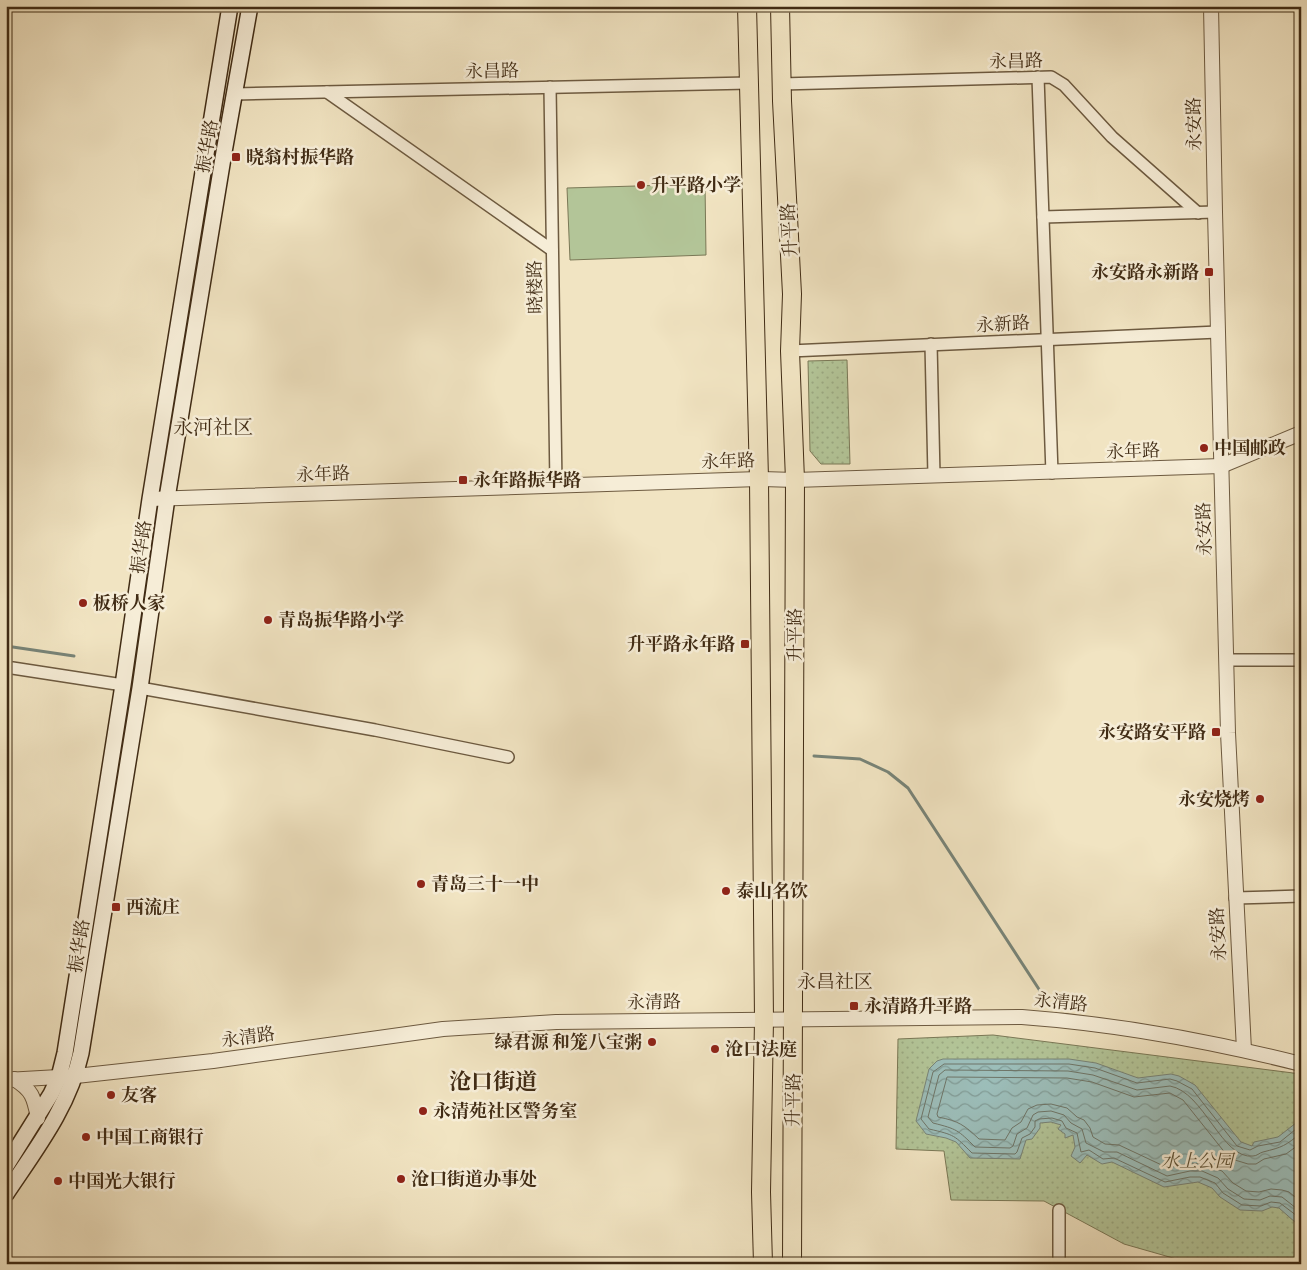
<svg xmlns="http://www.w3.org/2000/svg" width="1307" height="1270" viewBox="0 0 1307 1270" font-family="Alegreya,'Noto Serif SC',serif">
  <style>
    .grass { fill: #b3c598; stroke: #7a7856 }
    .park { fill: url(#park-dots); stroke: #7a7856 }
    .water { fill: url(#water-waves); stroke: #788478 }
    .lines { fill: none; stroke-linecap: round; stroke-linejoin: round }
    .shore { stroke: #6e7568; stroke-width: 1 }
    .stream { stroke: #788478; stroke-width: 3 }
    .minor-casing { stroke: #6d5a40; stroke-width: 14 }
    .tertiary-casing { stroke: #6d5a40; stroke-width: 16 }
    .secondary-casing { stroke: #412c15; stroke-width: 18 }
    .primary-casing { stroke: #412c15; stroke-width: 20 }
    .minor { stroke: #f6edd7; stroke-width: 11 }
    .tertiary { stroke: #f6edd7; stroke-width: 14 }
    .secondary { stroke: #f6edd7; stroke-width: 15 }
    .primary { stroke: #f1e4c2; stroke-width: 18 }
    .poi-dot { fill: #8f2418; stroke: #f6edd7; stroke-width: 2 }
    .labels { text-anchor: middle; dominant-baseline: central; stroke-width: 5; stroke-linejoin: round; paint-order: stroke }
    .street-label { font-size: 18px; fill: #412c15; stroke: #f6edd7 }
    .poi-label { font-size: 18px; font-weight: bold; fill: #412c15; stroke: #f6edd7; text-anchor: start }
    .park-label { font-size: 18px; font-style: italic; fill: #5e5236; stroke: #f6edd7 }
    .neighbourhood-label { font-size: 19px; fill: #412c15; stroke: #f6edd7 }
    .quarter-label { font-size: 20px; fill: #412c15; stroke: #f6edd7 }
    .district-label { font-size: 22px; font-weight: bold; fill: #412c15; stroke: #f6edd7 }
  </style>
  <defs>
    <pattern id="park-dots" width="8" height="8" patternUnits="userSpaceOnUse" patternTransform="scale(1.25)"><rect width="8" height="8" fill="#b3c598"/><path d="M2 2h.1M6 6h.1" fill="none" stroke="#9ba982" stroke-width="1.8" stroke-linecap="round"/></pattern>
    <pattern id="water-waves" width="16" height="10" patternUnits="userSpaceOnUse" patternTransform="scale(1.25)"><rect width="16" height="10" fill="#9cbeba"/><path d="M0 5q4-4 8 0t8 0" fill="none" stroke="#819b96"/></pattern>
  </defs>
  <rect width="100%" height="100%" fill="#f1e4c2"/>
  <filter id="stains"><feTurbulence type="fractalNoise" baseFrequency=".004" numOctaves="4"/><feColorMatrix values="0 0 0 0 .2 0 0 0 0 .09 0 0 0 0 .02 0 0 0 .5 -.17"/></filter>
  <radialGradient id="worn" r=".72"><stop offset=".6" stop-color="#630" stop-opacity="0"/><stop offset="1" stop-color="#630" stop-opacity=".3"/></radialGradient>
  <polygon class="grass" points="705,184 706,255 570,260 567,188"/>
  <g class="park">
    <polygon points="847,360 850,464 821,464 810,451 808,361"/>
    <polygon points="993,1035 1301,1074 1301,1264 1194,1264 1124,1244 1044,1201 951,1200 944,1151 896,1149 898,1039"/>
  </g>
  <polygon class="water" points="943,1059 1069,1059 1096,1063 1138,1078 1171,1074 1179,1076 1195,1085 1241,1142 1252,1146 1254,1142 1278,1137 1301,1119 1301,1225 1296,1223 1279,1208 1272,1207 1262,1211 1240,1210 1220,1197 1212,1188 1198,1182 1164,1187 1112,1162 1102,1164 1087,1155 1080,1163 1071,1156 1075,1147 1073,1135 1065,1138 1065,1134 1058,1129 1061,1125 1051,1122 1040,1123 1040,1128 1032,1139 1026,1140 1020,1159 970,1158 956,1142 946,1138 926,1134 916,1121 929,1069 937,1061"/>
  <g class="lines">
    <g class="shore">
      <path d="M1301 1125 1280 1142 1258 1146 1250 1150 1237 1146 1192 1089 1177 1081 1170 1079 1137 1083 1095 1068 1069 1064H944L933 1072 921 1119 929 1129C955 1135 954 1135 972 1153L1015 1154 1017 1152 1022 1138 1030 1134 1035 1127V1121L1039 1119 1052 1118 1062 1121 1066 1128 1077 1133 1081 1152 1089 1150 1103 1159 1114 1158 1165 1182 1190 1177H1200L1215 1183 1223 1193 1242 1205 1261 1206 1271 1202 1280 1203 1301 1219"/>
      <path d="M1301 1133C1285 1146 1283 1147 1263 1152 1259 1153 1257 1156 1253 1156 1222 1160 1204 1092 1170 1086L1137 1090 1093 1075 1068 1071 945 1070 939 1075 928 1117 933 1123C957 1129 958 1130 975 1147L1010 1148 1013 1146 1017 1134 1027 1128 1033 1115 1038 1112 1051 1111 1064 1115 1071 1123 1082 1129 1086 1143 1104 1152H1117L1167 1176 1190 1171H1202L1218 1178 1228 1189 1244 1199 1260 1200 1270 1196 1282 1197 1301 1212"/>
      <path d="M1301 1143 1286 1154 1264 1159 1256 1164H1248L1235 1160 1226 1154 1183 1100 1170 1093 1134 1097 1092 1082 1067 1078 947 1077 937 1114 938 1117C959 1121 964 1125 979 1139L1005 1140 1012 1128 1021 1122 1028 1109 1037 1105 1051 1104 1067 1108 1077 1117 1084 1120 1090 1128 1093 1137 1105 1144 1119 1145 1168 1168 1190 1163 1202 1164 1222 1171 1233 1183 1246 1191 1259 1192 1271 1189 1282 1190 1289 1192 1301 1202"/>
    </g>
    <g class="stream">
      <polyline points="6,646 74,656"/>
      <polyline points="814,756 860,759 888,772 908,788 1046,1000"/>
    </g>
    <defs>
      <g id="minor">
        <polyline points="1038,77 1052,473"/>
        <polyline points="781,84 1051,77 1064,85 1112,137 1198,213"/>
        <polyline points="550,87 556,485"/>
        <polyline points="327,92 552,250"/>
        <polyline points="235,94 749,83"/>
        <polyline points="1043,217 1215,212"/>
        <polyline points="931,344 934,476"/>
        <polyline points="790,351 1218,332"/>
        <polyline points="1226,660 1301,660"/>
        <polyline points="6,667 123,685"/>
        <polyline points="140,688 375,730 508,757"/>
        <polyline points="1235,898 1301,896"/>
        <polyline points="1059,1264 1059,1210"/>
      </g>
      <g id="tertiary">
        <polyline points="1211,6 1215,212 1228,733 1244,1050"/>
        <polyline points="150,499 759,479 795,480 1221,466 1301,433"/>
        <path d="M14 1079C32 1090 34 1097 38 1118"/>
        <path d="M6 1080 76 1076 213 1061 443 1029 556 1022 1022 1017C1116 1024 1210 1041 1301 1064"/>
      </g>
      <g id="secondary">
        <polyline points="6,1166 51,1094 59,1077 65,1053 123,685 150,499 230,6"/>
        <path d="M6 1194C36 1149 69 1107 81 1053L140 688 167 498 224 152 250 6"/>
      </g>
      <g id="primary">
        <polyline points="747,6 759,479 764,1020 761,1192 763,1264"/>
        <polyline points="780,6 782,101 792,294 790,351 795,480 792,1264"/>
      </g>
    </defs>
    <use href="#minor" class="minor-casing"/>
    <use href="#tertiary" class="tertiary-casing"/>
    <use href="#secondary" class="secondary-casing"/>
    <use href="#primary" class="primary-casing"/>
    <use href="#minor" class="minor"/>
    <use href="#tertiary" class="tertiary"/>
    <use href="#secondary" class="secondary"/>
    <use href="#primary" class="primary"/>
  </g>
  <g class="poi-dot">
    <rect x="231" y="152" width="10" height="10" rx="2.5"/>
    <circle cx="641" cy="185" r="5"/>
    <rect x="1204" y="267" width="10" height="10" rx="2.5"/>
    <circle cx="1204" cy="448" r="5"/>
    <rect x="458" y="475" width="10" height="10" rx="2.5"/>
    <circle cx="83" cy="603" r="5"/>
    <circle cx="268" cy="620" r="5"/>
    <rect x="740" y="639" width="10" height="10" rx="2.5"/>
    <rect x="1211" y="727" width="10" height="10" rx="2.5"/>
    <circle cx="1260" cy="799" r="5"/>
    <circle cx="421" cy="884" r="5"/>
    <circle cx="726" cy="891" r="5"/>
    <rect x="111" y="902" width="10" height="10" rx="2.5"/>
    <rect x="849" y="1001" width="10" height="10" rx="2.5"/>
    <circle cx="652" cy="1042" r="5"/>
    <circle cx="715" cy="1049" r="5"/>
    <circle cx="111" cy="1095" r="5"/>
    <circle cx="423" cy="1111" r="5"/>
    <circle cx="86" cy="1137" r="5"/>
    <circle cx="401" cy="1179" r="5"/>
    <circle cx="58" cy="1181" r="5"/>
  </g>
  <g class="labels">
    <g class="street-label">
      <text transform="translate(1016 61) rotate(-1)">永昌路</text>
      <text transform="translate(492 71) rotate(-1)">永昌路</text>
      <text transform="translate(1194 124) rotate(-91)">永安路</text>
      <text transform="translate(207 146) rotate(-80)">振华路</text>
      <text transform="translate(789 230) rotate(-93)">升平路</text>
      <text transform="translate(535 287) rotate(-91)">晓楼路</text>
      <text transform="translate(1003 324) rotate(-3)">永新路</text>
      <text transform="translate(1133 451) rotate(-2)">永年路</text>
      <text transform="translate(728 461) rotate(-2)">永年路</text>
      <text transform="translate(323 474) rotate(-2)">永年路</text>
      <text transform="translate(1204 529) rotate(-92)">永安路</text>
      <text transform="translate(141 547) rotate(-82)">振华路</text>
      <text transform="translate(795 635) rotate(-90)">升平路</text>
      <text transform="translate(1218 934) rotate(-93)">永安路</text>
      <text transform="translate(79 946) rotate(-81)">振华路</text>
      <text transform="translate(654 1002) rotate(-1)">永清路</text>
      <text transform="translate(1061 1002) rotate(6)">永清路</text>
      <text transform="translate(248 1037) rotate(-8)">永清路</text>
      <text transform="translate(793 1100) rotate(-89)">升平路</text>
    </g>
    <g class="poi-label">
      <text x="246" y="157">晓翁村振华路</text>
      <text x="651" y="185">升平路小学</text>
      <text x="1199" y="272" text-anchor="end">永安路永新路</text>
      <text x="1214" y="448">中国邮政</text>
      <text x="473" y="480">永年路振华路</text>
      <text x="93" y="603">板桥人家</text>
      <text x="278" y="620">青岛振华路小学</text>
      <text x="735" y="644" text-anchor="end">升平路永年路</text>
      <text x="1206" y="732" text-anchor="end">永安路安平路</text>
      <text x="1250" y="799" text-anchor="end">永安烧烤</text>
      <text x="431" y="884">青岛三十一中</text>
      <text x="736" y="891">泰山名饮</text>
      <text x="126" y="907">西流庄</text>
      <text x="864" y="1006">永清路升平路</text>
      <text x="642" y="1042" text-anchor="end">绿君源 和笼八宝粥</text>
      <text x="725" y="1049">沧口法庭</text>
      <text x="121" y="1095">友客</text>
      <text x="433" y="1111">永清苑社区警务室</text>
      <text x="96" y="1137">中国工商银行</text>
      <text x="411" y="1179">沧口街道办事处</text>
      <text x="68" y="1181">中国光大银行</text>
    </g>
    <g class="park-label">
      <text x="1197" y="1161">水上公园</text>
    </g>
    <g class="neighbourhood-label">
      <text x="835" y="982">永昌社区</text>
    </g>
    <g class="quarter-label">
      <text x="213" y="427">永河社区</text>
    </g>
    <g class="district-label">
      <text x="493" y="1082">沧口街道</text>
    </g>
  </g>
  <rect width="1307" height="1270" fill="none" stroke="#f1e4c2" stroke-width="25"/>
  <rect x="8" y="8" width="1292" height="1255" fill="none" stroke="#412c15" stroke-width="2.5"/>
  <rect x="12" y="12" width="1282" height="1245" fill="none" stroke="#412c15"/>
  <rect width="100%" height="100%" filter="url(#stains)"/>
  <rect width="100%" height="100%" fill="url(#worn)"/>
</svg>
